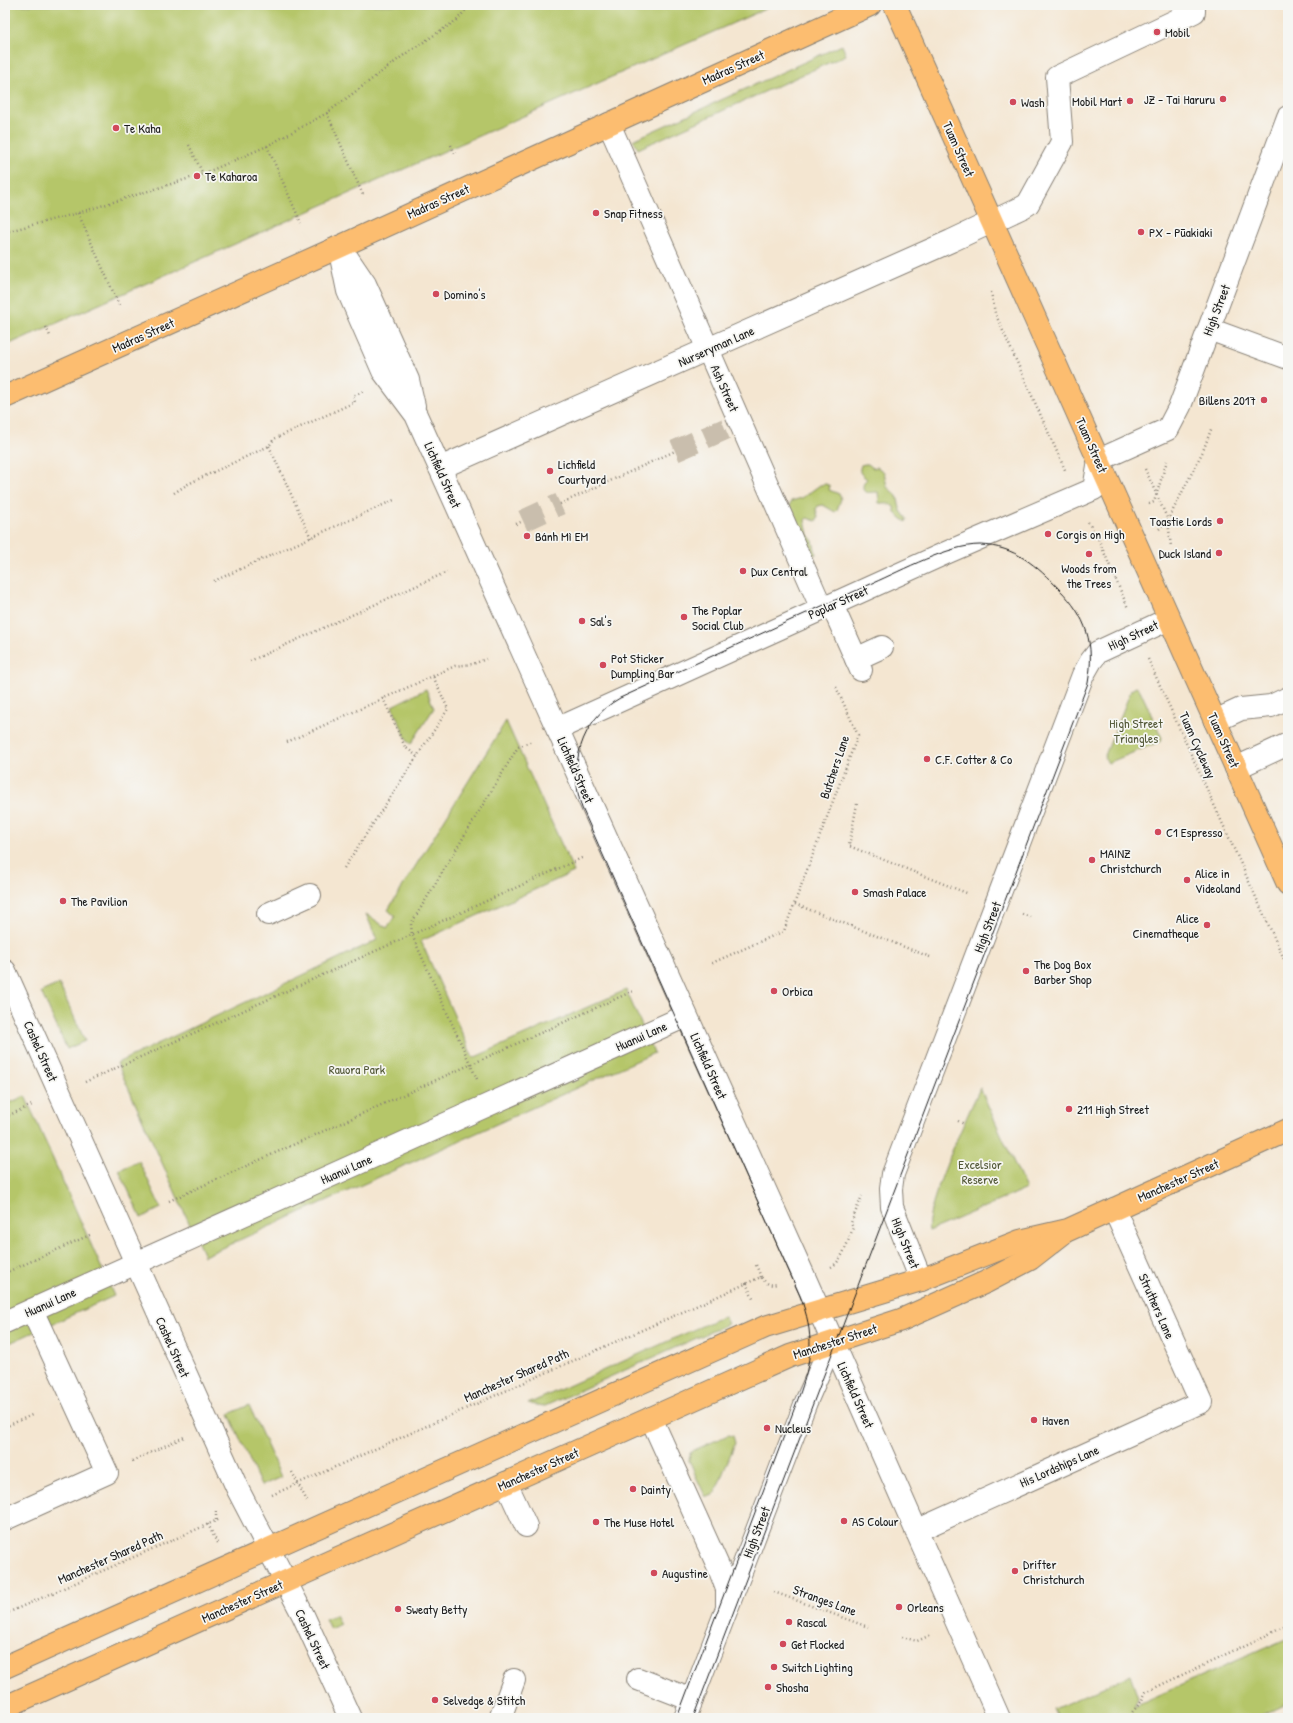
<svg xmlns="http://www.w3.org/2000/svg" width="1293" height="1723" viewBox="0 0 1293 1723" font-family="'Patrick Hand',sans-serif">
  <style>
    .green { fill: #b5c669; stroke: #687142 }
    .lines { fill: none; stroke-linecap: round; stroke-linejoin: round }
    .minor-tunnel { stroke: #c9bead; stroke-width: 22; stroke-dasharray: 22 11; stroke-linecap: butt }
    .minor-casing { stroke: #888176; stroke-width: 24 }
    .major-casing { stroke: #888176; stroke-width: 24 }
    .path { stroke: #888176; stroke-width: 2.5; stroke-dasharray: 1 3; stroke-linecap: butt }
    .minor { stroke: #fff; stroke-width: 22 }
    .major { stroke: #fcbd6f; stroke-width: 22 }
    .tram { stroke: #1c1c1c; stroke-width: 1 }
    .poi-dot { fill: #d1495b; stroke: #f6f6f2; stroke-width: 1.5 }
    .labels { text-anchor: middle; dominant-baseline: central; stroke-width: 3.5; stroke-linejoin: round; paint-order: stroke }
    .poi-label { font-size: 13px; fill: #1c1c1c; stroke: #f6f6f2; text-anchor: start }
    .street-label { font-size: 13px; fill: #1c1c1c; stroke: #f6f6f2 }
    .park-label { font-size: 13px; fill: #525837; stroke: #f6f6f2 }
  </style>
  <rect width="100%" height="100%" fill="#f6f6f2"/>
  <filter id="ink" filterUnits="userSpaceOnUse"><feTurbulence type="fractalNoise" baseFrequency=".025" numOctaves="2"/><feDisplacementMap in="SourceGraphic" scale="8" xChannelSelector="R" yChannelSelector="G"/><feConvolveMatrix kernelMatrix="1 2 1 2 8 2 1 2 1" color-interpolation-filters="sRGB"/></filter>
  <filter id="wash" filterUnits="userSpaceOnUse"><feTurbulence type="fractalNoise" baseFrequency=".012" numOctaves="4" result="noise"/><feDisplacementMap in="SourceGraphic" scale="16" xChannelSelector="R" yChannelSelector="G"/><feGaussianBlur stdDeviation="0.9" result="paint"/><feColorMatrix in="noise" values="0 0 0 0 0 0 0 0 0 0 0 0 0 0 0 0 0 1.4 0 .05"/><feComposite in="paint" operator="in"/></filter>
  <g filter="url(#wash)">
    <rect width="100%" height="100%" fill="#f4e6d1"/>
    <g class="green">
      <polygon points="5,5 774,5 5,346"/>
      <polygon points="842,45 846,55 638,149 633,140"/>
      <path d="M865 464H868L873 468 877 467 884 472 887 487 897 496 901 511 907 519 906 522 895 513 894 507 890 504 879 503 878 492C869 492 860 496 864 482L867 479C861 474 858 473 861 465Z"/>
      <polygon points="826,484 830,486 829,490 839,494 841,499 837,510 835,512 823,505 818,506 816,509 818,517 816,521 807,518 805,520 808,535 813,541 816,554 814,555 802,537 789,508 791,501 802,498 820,485"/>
      <polygon points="1136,687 1140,690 1162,738 1161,741 1108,763 1104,758 1130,693 1131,690"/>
      <polygon points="426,689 434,708 411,744 408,742 392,706"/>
      <polygon points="506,721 574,872 421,941 473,1058 626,990 654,1053 204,1256 117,1063 377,940 366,914 387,928 395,916 388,910"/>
      <polygon points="59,984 85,1041 67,1049 41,992"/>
      <path d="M980 1088 1026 1189 929 1231C923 1210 969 1112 980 1088Z"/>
      <polygon points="25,1096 114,1296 5,1345 5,1105"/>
      <polygon points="139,1161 161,1208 141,1218 119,1170"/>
      <polygon points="724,1316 728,1324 545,1406 528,1404"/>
      <polygon points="249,1405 281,1477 261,1486 229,1414"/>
      <polygon points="728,1435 733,1436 735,1443 715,1493 711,1496 705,1496 689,1461 690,1452"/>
      <polygon points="335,1615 340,1624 330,1629 325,1619"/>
      <polygon points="1288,1638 1288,1703 1260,1716 1259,1718 1058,1718 1054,1709 1130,1675 1138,1698 1134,1706"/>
    </g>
  </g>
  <g filter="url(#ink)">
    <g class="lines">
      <g class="minor-tunnel">
        <polyline points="675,451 730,427"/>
        <polyline points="523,521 560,504"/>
      </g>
      <defs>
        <g id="minor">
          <polyline points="609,124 822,609"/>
          <polyline points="339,247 348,291 383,371 416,415 803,1274 999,1718"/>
          <polyline points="344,253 365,284 408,380 414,406"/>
          <polyline points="1209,329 1288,358"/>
          <polyline points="440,468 951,241 1023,207 1028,204 1062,142 1057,77 1194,12 1194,5"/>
          <polyline points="832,605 861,670"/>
          <polyline points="856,659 882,647"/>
          <polyline points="1215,721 1241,709 1271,706 1288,698"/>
          <polyline points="557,729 948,552 1094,489 1099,460 1168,429 1180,406 1288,117"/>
          <polyline points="1236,768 1288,744"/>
          <polyline points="268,914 310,895"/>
          <polyline points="5,971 238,1490 303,1615 350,1718"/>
          <polyline points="921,1280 892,1207 891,1189 893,1174 1083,675 1091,661 1098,652 1169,619"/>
          <polyline points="5,1322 686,1016"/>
          <polyline points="651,1418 719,1568 727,1589 727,1604"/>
          <polyline points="506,1483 526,1526"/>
          <polyline points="5,1519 107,1473 32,1310"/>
          <polyline points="916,1531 1201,1402 1114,1209"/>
          <polyline points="638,1679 692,1700"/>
          <polyline points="500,1718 514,1680"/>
          <polyline points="685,1718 806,1402 832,1342"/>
        </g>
        <g id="major">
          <polyline points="895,5 1288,884"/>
          <polyline points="5,397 339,247 870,5"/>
          <polyline points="5,1667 765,1327 921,1280 1020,1241 1068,1230 1288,1130"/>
          <polyline points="5,1707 790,1356 901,1320 986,1282 1030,1259 1062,1234"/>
        </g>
      </defs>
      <use href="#minor" class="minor-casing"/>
      <use href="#major" class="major-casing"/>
      <g class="path">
        <polyline points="327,113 363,195"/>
        <polyline points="189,145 203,174"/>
        <polyline points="451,145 455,155"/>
        <polyline points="267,146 301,223"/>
        <polyline points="78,213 119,305"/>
        <polyline points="5,232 78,213 203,174 267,146 327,113 404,55 457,20 470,5"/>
        <polyline points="991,292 995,313 1066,472"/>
        <polyline points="46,327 50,336"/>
        <polyline points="269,446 311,538"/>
        <polyline points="1145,469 1168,520 1171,547"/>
        <polyline points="174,493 188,484 269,446 274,439 355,402 353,396 364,391"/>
        <polyline points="560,504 675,451"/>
        <polyline points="1149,504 1154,502 1167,461"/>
        <polyline points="1088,522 1097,536 1128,608"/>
        <polyline points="516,524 523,521"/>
        <polyline points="1159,529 1168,520 1203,451 1212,427"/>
        <polyline points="214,581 394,500"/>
        <polyline points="1148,659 1288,968"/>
        <polyline points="250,661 447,572"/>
        <polyline points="383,698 405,747 417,756"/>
        <polyline points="287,742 455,666 473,664 486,659"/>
        <polyline points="857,804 849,846 969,894"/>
        <polyline points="344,868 448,709 433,676"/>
        <polyline points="795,904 930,957"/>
        <polyline points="1022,914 1030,917"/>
        <polyline points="712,963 784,931 858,735 836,687"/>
        <polyline points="477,1079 412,935 411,924 518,747 532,741"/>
        <polyline points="85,1082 584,857"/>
        <polyline points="5,1117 34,1104"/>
        <polyline points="958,1121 964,1124"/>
        <polyline points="169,1201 633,991"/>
        <polyline points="756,1265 761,1277"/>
        <path d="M831 1267C843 1261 848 1240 853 1228L851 1223 862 1196"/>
        <polyline points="5,1273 92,1234"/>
        <polyline points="746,1283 754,1301"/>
        <polyline points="5,1427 34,1414"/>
        <polyline points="132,1461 184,1437"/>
        <polyline points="292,1472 307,1501"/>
        <path d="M272 1495 761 1277C766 1283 769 1286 777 1284"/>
        <polyline points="216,1511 216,1521"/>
        <polyline points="208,1524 217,1543"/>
        <polyline points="774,1592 868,1627"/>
        <polyline points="5,1614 220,1519"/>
        <polyline points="902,1637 917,1641 931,1635"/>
        <polyline points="1127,1718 1141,1702 1146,1692 1288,1625"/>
      </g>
      <use href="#minor" class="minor"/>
      <use href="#major" class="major"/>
      <path class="tram" d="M677 1718 798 1399C812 1361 815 1334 800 1296L582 808C568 768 580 720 620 698 704 660 788 621 873 583 903 570 948 545 980 545 1015 546 1037 566 1059 589 1087 617 1095 644 1088 683L693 1718"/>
    </g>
  </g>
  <g class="poi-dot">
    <circle cx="1157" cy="32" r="4"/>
    <circle cx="1223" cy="99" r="4"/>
    <circle cx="1130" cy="101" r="4"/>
    <circle cx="1013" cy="102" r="4"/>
    <circle cx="116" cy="128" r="4"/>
    <circle cx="197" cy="176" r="4"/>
    <circle cx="596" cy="213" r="4"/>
    <circle cx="1141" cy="232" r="4"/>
    <circle cx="436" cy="294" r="4"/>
    <circle cx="1264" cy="400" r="4"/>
    <circle cx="550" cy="471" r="4"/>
    <circle cx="1220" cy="521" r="4"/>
    <circle cx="1048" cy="534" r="4"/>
    <circle cx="527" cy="536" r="4"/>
    <circle cx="1219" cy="553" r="4"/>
    <circle cx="1089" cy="554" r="4"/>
    <circle cx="743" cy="571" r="4"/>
    <circle cx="684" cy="617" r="4"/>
    <circle cx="582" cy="621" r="4"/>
    <circle cx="603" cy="665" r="4"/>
    <circle cx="927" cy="759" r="4"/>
    <circle cx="1158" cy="832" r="4"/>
    <circle cx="1092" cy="860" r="4"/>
    <circle cx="1187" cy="880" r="4"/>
    <circle cx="855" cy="892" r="4"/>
    <circle cx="63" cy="901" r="4"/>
    <circle cx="1207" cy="925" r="4"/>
    <circle cx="1026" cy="971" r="4"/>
    <circle cx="774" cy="991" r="4"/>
    <circle cx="1069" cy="1109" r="4"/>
    <circle cx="1034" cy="1420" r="4"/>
    <circle cx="767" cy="1428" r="4"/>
    <circle cx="633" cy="1489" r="4"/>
    <circle cx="844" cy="1521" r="4"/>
    <circle cx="596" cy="1522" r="4"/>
    <circle cx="1015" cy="1571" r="4"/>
    <circle cx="654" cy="1573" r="4"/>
    <circle cx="899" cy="1607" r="4"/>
    <circle cx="398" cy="1609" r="4"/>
    <circle cx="789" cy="1622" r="4"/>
    <circle cx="783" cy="1644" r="4"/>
    <circle cx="774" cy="1667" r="4"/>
    <circle cx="768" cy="1687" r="4"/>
    <circle cx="435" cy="1700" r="4"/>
  </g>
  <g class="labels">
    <g class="poi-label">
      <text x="1165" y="32">Mobil</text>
      <text x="1215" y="99" text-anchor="end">JZ - Tai Haruru</text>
      <text x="1122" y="101" text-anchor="end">Mobil Mart</text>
      <text x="1021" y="102">Wash</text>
      <text x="124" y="128">Te Kaha</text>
      <text x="205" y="176">Te Kaharoa</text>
      <text x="604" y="213">Snap Fitness</text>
      <text x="1149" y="232">PX - Pūakiaki</text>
      <text x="444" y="294">Domino's</text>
      <text x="1256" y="400" text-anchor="end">Billens 2017</text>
      <text x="558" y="464">Lichfield<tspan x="558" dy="15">Courtyard</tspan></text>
      <text x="1212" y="521" text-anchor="end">Toastie Lords</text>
      <text x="1056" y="534">Corgis on High</text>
      <text x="535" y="536">Bánh Mì EM</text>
      <text x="1211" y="553" text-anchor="end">Duck Island</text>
      <text x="1089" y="568" text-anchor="middle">Woods from<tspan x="1089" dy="15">the Trees</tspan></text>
      <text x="751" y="571">Dux Central</text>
      <text x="692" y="610">The Poplar<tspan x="692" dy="15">Social Club</tspan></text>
      <text x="590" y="621">Sal's</text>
      <text x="611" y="658">Pot Sticker<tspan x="611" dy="15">Dumpling Bar</tspan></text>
      <text x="935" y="759">C.F. Cotter &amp; Co</text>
      <text x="1166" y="832">C1 Espresso</text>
      <text x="1100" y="853">MAINZ<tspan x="1100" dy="15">Christchurch</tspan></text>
      <text x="1195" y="873">Alice in<tspan x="1195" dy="15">Videoland</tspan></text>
      <text x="863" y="892">Smash Palace</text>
      <text x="71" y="901">The Pavilion</text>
      <text x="1199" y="918" text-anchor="end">Alice<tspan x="1199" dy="15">Cinematheque</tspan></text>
      <text x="1034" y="964">The Dog Box<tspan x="1034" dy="15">Barber Shop</tspan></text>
      <text x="782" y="991">Orbica</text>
      <text x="1077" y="1109">211 High Street</text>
      <text x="1042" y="1420">Haven</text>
      <text x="775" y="1428">Nucleus</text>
      <text x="641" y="1489">Dainty</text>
      <text x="852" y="1521">AS Colour</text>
      <text x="604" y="1522">The Muse Hotel</text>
      <text x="1023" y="1564">Drifter<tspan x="1023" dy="15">Christchurch</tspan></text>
      <text x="662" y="1573">Augustine</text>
      <text x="907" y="1607">Orleans</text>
      <text x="406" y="1609">Sweaty Betty</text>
      <text x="797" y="1622">Rascal</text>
      <text x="791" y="1644">Get Flocked</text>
      <text x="782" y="1667">Switch Lighting</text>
      <text x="776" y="1687">Shosha</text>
      <text x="443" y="1700">Selvedge &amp; Stitch</text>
    </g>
    <g class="street-label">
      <text transform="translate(733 67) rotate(-24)">Madras Street</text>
      <text transform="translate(959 149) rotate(66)">Tuam Street</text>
      <text transform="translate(438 201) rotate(-24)">Madras Street</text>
      <text transform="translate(1216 310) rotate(-69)">High Street</text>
      <text transform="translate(143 335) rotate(-24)">Madras Street</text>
      <text transform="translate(716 346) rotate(-24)">Nurseryman Lane</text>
      <text transform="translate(725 388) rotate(66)">Ash Street</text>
      <text transform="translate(1092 445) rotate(66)">Tuam Street</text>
      <text transform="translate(443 475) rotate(66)">Lichfield Street</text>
      <text transform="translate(838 602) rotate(-24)">Poplar Street</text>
      <text transform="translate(1133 635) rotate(-25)">High Street</text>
      <text transform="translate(1224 740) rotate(66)">Tuam Street</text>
      <text transform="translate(1198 745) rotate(66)">Tuam Cycleway</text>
      <text transform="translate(834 767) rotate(-71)">Butchers Lane</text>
      <text transform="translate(576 770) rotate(66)">Lichfield Street</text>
      <text transform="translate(987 927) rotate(-69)">High Street</text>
      <text transform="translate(641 1036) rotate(-24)">Huanui Lane</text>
      <text transform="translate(41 1051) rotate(66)">Cashel Street</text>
      <text transform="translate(709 1066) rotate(66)">Lichfield Street</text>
      <text transform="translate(346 1169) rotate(-24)">Huanui Lane</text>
      <text transform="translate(1178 1180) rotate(-24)">Manchester Street</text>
      <text transform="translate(906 1243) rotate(68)">High Street</text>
      <text transform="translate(50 1302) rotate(-24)">Huanui Lane</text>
      <text transform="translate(1157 1306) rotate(66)">Struthers Lane</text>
      <text transform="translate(835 1341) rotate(-18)">Manchester Street</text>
      <text transform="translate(173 1347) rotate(66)">Cashel Street</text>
      <text transform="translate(516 1375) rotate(-24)">Manchester Shared Path</text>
      <text transform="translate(856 1395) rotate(66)">Lichfield Street</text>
      <text transform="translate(1059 1466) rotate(-24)">His Lordships Lane</text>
      <text transform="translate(538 1469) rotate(-24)">Manchester Street</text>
      <text transform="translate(756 1532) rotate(-69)">High Street</text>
      <text transform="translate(110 1557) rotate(-24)">Manchester Shared Path</text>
      <text transform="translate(825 1600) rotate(20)">Stranges Lane</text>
      <text transform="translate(242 1601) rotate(-24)">Manchester Street</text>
      <text transform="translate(313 1639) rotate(65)">Cashel Street</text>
    </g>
    <g class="park-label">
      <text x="1136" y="723">High Street<tspan x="1136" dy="15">Triangles</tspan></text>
      <text x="357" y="1069">Rauora Park</text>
      <text x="980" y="1164">Excelsior<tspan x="980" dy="15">Reserve</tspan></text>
    </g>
  </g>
  <rect width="1293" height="1723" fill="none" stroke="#f6f6f2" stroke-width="20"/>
</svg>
